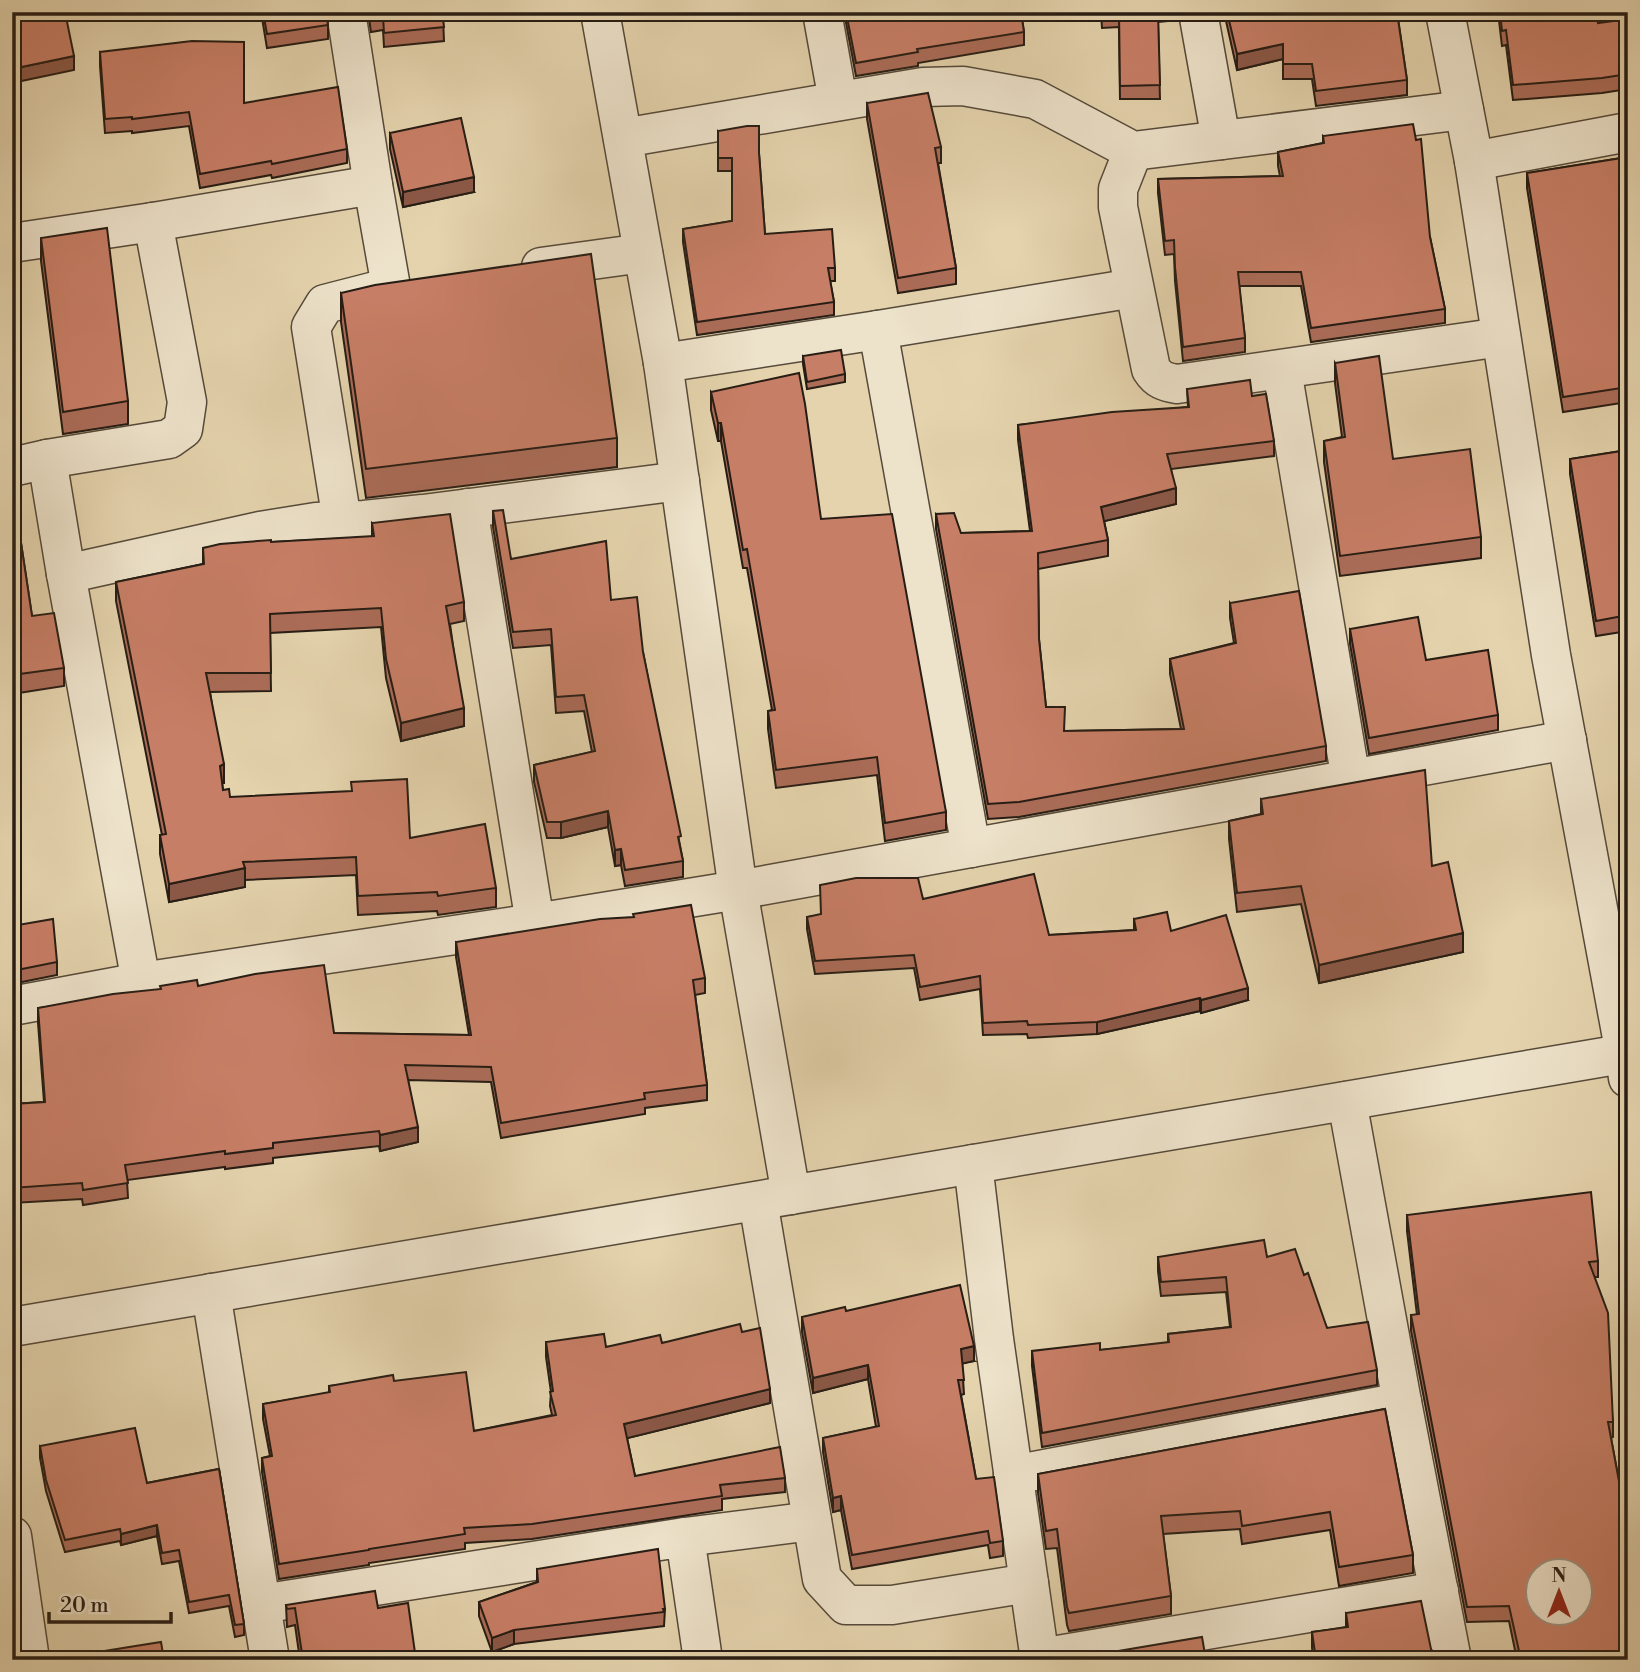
<svg xmlns="http://www.w3.org/2000/svg" width="1640" height="1672" viewBox="0 0 1640 1672" font-family="'Libre Bodoni',serif">
  <style>
    .lines { fill: none; stroke-linecap: round; stroke-linejoin: round }
    .minor-casing { stroke: #564a3a; stroke-width: 41 }
    .minor { stroke: #ede2ca; stroke-width: 38 }
    .wall { fill: #ab6c58; stroke: #271d14; stroke-width: 2 }
    .shaded-wall { fill: #8b5847; stroke: #271d14; stroke-width: 2 }
    .building { fill: #c77e66; stroke: #271d14; stroke-width: 2; fill-rule: evenodd }
  </style>
  <rect width="100%" height="100%" fill="#e4d3ad"/>
  <filter id="stains"><feTurbulence type="fractalNoise" baseFrequency=".00286" numOctaves="4"/><feColorMatrix values="0 0 0 0 .2 0 0 0 0 .09 0 0 0 0 .02 0 0 0 .5 -.17"/></filter>
  <radialGradient id="worn" r=".72"><stop offset=".6" stop-color="#630" stop-opacity="0"/><stop offset="1" stop-color="#630" stop-opacity=".3"/></radialGradient>
  <g class="lines">
    <defs>
      <g id="minor">
        <polyline points="346,12 373,185 391,287"/>
        <polyline points="600,12 663,363 738,890 791,1195"/>
        <polyline points="822,12 838,101"/>
        <polyline points="1198,12 1221,140"/>
        <polyline points="1445,12 1474,161 1551,655 1625,1054 1628,1078"/>
        <polyline points="623,138 923,87 963,86 1035,99 1133,151 1464,110"/>
        <path d="M1133 151 1118 189V207L1151 369C1158 380 1165 382 1177 384L1501 337"/>
        <polyline points="1474,161 1628,132"/>
        <polyline points="12,243 153,222 373,185"/>
        <polyline points="541,267 643,253"/>
        <polyline points="878,330 971,848"/>
        <polyline points="663,363 878,330 1134,288"/>
        <polyline points="1282,370 1351,780"/>
        <polyline points="47,459 66,574 141,982"/>
        <polyline points="12,467 47,459 169,439 183,429 187,402 153,222"/>
        <polyline points="468,508 535,923"/>
        <polyline points="342,521 311,327 325,304 391,287"/>
        <polyline points="66,574 260,531 316,522 364,520 423,514 680,481"/>
        <polyline points="12,1006 141,982 535,923 738,890 1567,740"/>
        <polyline points="1347,1101 1402,1402 1452,1660"/>
        <polyline points="973,1164 994,1339 1040,1660"/>
        <polyline points="758,1201 822,1579 846,1605 892,1605 1029,1583"/>
        <polyline points="211,1293 270,1660"/>
        <polyline points="12,1327 1628,1053"/>
        <polyline points="1013,1475 1402,1402"/>
        <polyline points="12,1536 30,1660"/>
        <polyline points="685,1537 812,1521"/>
        <polyline points="261,1604 685,1537 703,1660"/>
        <polyline points="1040,1658 1439,1591"/>
      </g>
    </defs>
    <use href="#minor" class="minor-casing"/>
    <use href="#minor" class="minor"/>
  </g>
  <g class="wall">
    <polygon points="261,12 326,12 328,25 328,39 267,48"/>
    <polygon points="368,12 473,12 443,17 444,41 384,47 383,30 371,32"/>
    <polygon points="844,12 1021,12 1024,32 1024,45 918,63 918,66 856,76"/>
    <polygon points="1101,12 1178,12 1177,20 1158,22 1160,99 1120,99 1119,27 1102,28"/>
    <polygon points="1224,12 1397,12 1407,80 1407,95 1316,106 1312,79 1283,79 1283,59 1237,70"/>
    <polygon points="1498,12 1597,12 1598,23 1628,19 1628,89 1602,93 1513,100 1506,45 1502,46"/>
    <polygon points="100,52 244,103 347,149 347,163 272,178 271,175 200,188 189,126 132,133 132,131 105,133 100,66"/>
    <polygon points="867,103 941,147 941,163 938,163 956,268 956,284 898,293 867,119"/>
    <polygon points="718,131 759,153 765,234 835,268 835,281 830,281 834,302 834,315 697,335 683,242 683,229 732,221 732,171 718,171"/>
    <polygon points="390,133 474,192 403,207 390,149"/>
    <polygon points="1323,136 1430,237 1445,309 1445,323 1311,342 1301,286 1239,286 1245,338 1245,352 1183,361 1175,281 1174,254 1165,255 1158,193 1158,179 1280,176 1278,166 1278,152 1323,143"/>
    <polygon points="1628,157 1628,402 1563,412 1527,188 1527,173"/>
    <polygon points="41,238 128,401 128,424 63,434 41,261"/>
    <polygon points="341,293 617,438 617,467 366,498 341,322"/>
    <polygon points="803,356 845,374 845,382 807,389 803,364"/>
    <polygon points="1335,363 1393,459 1481,537 1481,558 1340,576 1324,462 1324,441 1342,437 1335,383"/>
    <polygon points="1187,389 1252,396 1274,441 1274,456 1171,469 1176,504 1104,521 1108,540 1108,556 1038,569 1039,639 1046,707 1065,731 1181,729 1170,674 1170,659 1234,643 1230,618 1230,603 1326,746 1326,761 1019,817 988,819 936,529 936,514 961,533 1030,531 1018,440 1018,425 1188,407"/>
    <polygon points="711,392 821,519 946,812 946,830 885,841 877,775 776,788 768,729 768,711 772,710 747,568 743,568 721,441 718,441 711,410"/>
    <polygon points="1628,450 1628,631 1596,636 1570,474 1570,459"/>
    <polygon points="12,483 32,616 64,668 64,686 12,694"/>
    <polygon points="493,511 511,559 611,600 643,652 683,861 683,877 625,886 621,865 615,866 608,827 561,838 547,838 534,782 534,765 592,752 584,711 556,713 551,645 513,648 493,527"/>
    <polygon points="372,523 464,602 464,621 450,624 464,726 401,741 386,678 381,627 270,633 271,691 210,692 224,783 222,783 223,790 230,797 410,838 496,888 496,907 438,915 437,911 358,915 356,875 245,880 245,887 169,902 160,854 160,835 162,835 116,601 116,582 203,564 203,548 271,542 372,537"/>
    <polygon points="1350,629 1426,660 1498,715 1498,730 1369,754 1350,644"/>
    <polygon points="1261,799 1432,866 1463,952 1319,983 1301,904 1237,912 1229,839 1229,821 1261,814"/>
    <polygon points="923,899 1049,935 1134,930 1134,919 1171,931 1248,1000 1201,1013 1200,1011 1097,1034 1028,1038 1027,1034 983,1035 980,989 920,1000 914,968 815,974 807,929 807,917"/>
    <polygon points="12,926 57,962 57,975 12,984"/>
    <polygon points="456,942 705,978 705,993 695,995 707,1085 707,1100 645,1108 645,1114 501,1138 491,1082 408,1080 418,1142 380,1151 379,1146 273,1158 273,1163 225,1169 225,1167 127,1180 128,1198 83,1205 82,1199 12,1203 12,1104 44,1102 38,1023 38,1008 198,986 334,1033 469,1035 456,957"/>
    <polygon points="1407,1215 1598,1261 1598,1277 1594,1277 1613,1422 1613,1437 1611,1438 1626,1519 1626,1535 1624,1535 1628,1660 1517,1660 1509,1621 1467,1622 1411,1331 1411,1315 1417,1315 1407,1231"/>
    <polygon points="1158,1257 1267,1257 1304,1275 1327,1328 1377,1370 1377,1385 1042,1447 1032,1366 1032,1351 1100,1350 1168,1343 1168,1334 1230,1327 1226,1292 1161,1296 1158,1271"/>
    <polygon points="846,1311 974,1361 962,1363 964,1394 961,1395 976,1479 1003,1541 1003,1556 990,1558 988,1545 852,1569 841,1510 833,1512 823,1452 823,1438 876,1427 868,1379 813,1393 802,1332 802,1317"/>
    <polygon points="742,1332 770,1403 627,1438 635,1476 785,1478 785,1492 722,1499 722,1510 532,1539 465,1543 465,1549 369,1563 369,1565 279,1579 262,1472 262,1458 270,1456 263,1419 263,1404 329,1393 329,1386 394,1381 474,1431 552,1415 550,1406 551,1392 546,1357 546,1342 606,1347 662,1343"/>
    <polygon points="1385,1409 1413,1555 1413,1573 1339,1586 1330,1530 1242,1544 1240,1529 1163,1534 1171,1596 1171,1614 1069,1631 1067,1625 1057,1548 1046,1549 1038,1493 1038,1474"/>
    <polygon points="40,1446 147,1483 219,1469 244,1624 244,1635 235,1637 229,1606 189,1613 179,1561 162,1564 157,1536 121,1545 120,1541 65,1552 46,1491 40,1458"/>
    <polygon points="537,1569 665,1609 664,1626 514,1644 492,1652 479,1616 479,1602 537,1582"/>
    <polygon points="286,1605 378,1608 416,1660 300,1660 295,1625 287,1627"/>
    <polygon points="1346,1613 1431,1649 1435,1658 1437,1660 1314,1660 1312,1648 1312,1632 1346,1628"/>
  </g>
  <g class="shaded-wall">
    <polygon points="1283,44 1283,59 1237,70 1237,54"/>
    <polygon points="74,56 74,70 12,83 12,69"/>
    <polygon points="474,177 474,192 403,207 403,192"/>
    <rect x="718" y="423" width="3" height="18"/>
    <polygon points="1176,488 1176,504 1101,522 1101,507"/>
    <polygon points="464,708 464,726 401,741 401,723"/>
    <polygon points="224,764 224,783 220,784 220,766"/>
    <polygon points="608,811 608,827 561,838 561,822"/>
    <polygon points="621,849 621,865 615,866 615,850"/>
    <polygon points="245,868 245,887 169,902 169,884"/>
    <polygon points="1463,933 1463,952 1319,983 1319,965"/>
    <polygon points="1248,988 1248,1000 1201,1013 1201,1000"/>
    <polygon points="1200,998 1200,1011 1097,1034 1097,1022"/>
    <polygon points="418,1127 418,1142 380,1151 380,1135"/>
    <polygon points="974,1346 974,1361 961,1364 961,1349"/>
    <polygon points="868,1365 868,1379 813,1393 813,1378"/>
    <polygon points="770,1389 770,1403 624,1439 624,1424"/>
    <polygon points="841,1496 841,1510 833,1512 833,1498"/>
    <polygon points="157,1525 157,1536 121,1545 121,1534"/>
    <polygon points="514,1630 514,1644 492,1652 492,1638"/>
  </g>
  <g class="building">
    <polygon points="12,12 65,12 74,56 12,69"/>
    <polygon points="263,12 326,12 328,25 267,34"/>
    <polygon points="370,12 442,12 444,27 384,33 383,16 371,18"/>
    <polygon points="846,12 1021,12 1024,32 917,49 918,52 856,63"/>
    <polygon points="1102,12 1158,12 1160,85 1120,86 1119,13 1102,15"/>
    <polygon points="1227,12 1397,12 1407,80 1316,91 1312,64 1283,64 1283,44 1237,54"/>
    <polygon points="1500,12 1597,12 1598,23 1628,19 1628,74 1602,78 1513,85 1506,30 1502,31"/>
    <polygon points="192,41 244,42 244,103 338,87 347,149 272,164 271,161 200,174 189,112 132,119 132,117 105,119 100,52"/>
    <polygon points="928,93 941,147 935,148 956,268 898,278 867,103"/>
    <polygon points="461,118 474,177 403,192 390,133"/>
    <polygon points="1413,124 1416,140 1421,139 1430,237 1445,309 1311,328 1301,272 1238,272 1245,338 1183,347 1175,267 1174,240 1165,241 1158,179 1283,176 1278,152 1324,143 1323,136"/>
    <polygon points="747,126 759,126 759,153 765,234 832,229 835,268 828,268 834,302 697,322 683,229 732,221 732,158 718,158 718,131"/>
    <polygon points="1628,157 1628,387 1563,397 1527,173"/>
    <polygon points="107,228 128,401 63,412 41,238"/>
    <polygon points="591,254 617,438 366,469 341,293 375,285"/>
    <polygon points="841,350 845,374 807,382 803,356"/>
    <polygon points="1379,356 1393,459 1470,449 1481,537 1340,556 1324,441 1345,437 1335,363"/>
    <polygon points="799,373 805,404 821,519 892,514 946,812 885,823 877,757 776,770 768,711 775,710 747,549 743,550 721,423 718,423 711,392"/>
    <polygon points="1250,380 1252,396 1266,394 1274,441 1167,454 1176,488 1101,507 1108,540 1038,553 1039,639 1046,707 1065,707 1064,731 1184,729 1170,659 1236,643 1230,603 1299,591 1326,746 1019,802 988,804 936,514 954,513 961,533 1032,531 1018,425 1112,412 1189,407 1187,389"/>
    <polygon points="1628,450 1628,615 1596,621 1570,459"/>
    <polygon points="12,483 32,616 54,613 64,668 12,675"/>
    <polygon points="503,510 511,559 606,541 611,600 637,597 643,652 681,836 678,837 683,861 625,870 621,849 615,850 608,811 561,822 547,822 534,765 595,751 584,695 556,697 551,629 513,632 493,511"/>
    <polygon points="450,514 464,602 446,606 464,708 401,723 386,659 381,608 270,614 271,673 206,673 224,764 220,766 223,790 229,789 230,797 352,791 351,782 407,779 410,838 485,824 496,888 438,896 437,892 358,896 356,857 243,862 245,868 169,884 160,835 166,834 116,582 204,564 203,548 220,544 271,540 271,542 374,536 372,523"/>
    <polygon points="1418,617 1426,660 1488,650 1498,715 1369,738 1350,629"/>
    <polygon points="1425,770 1432,866 1448,862 1463,933 1319,965 1301,886 1237,893 1229,821 1263,814 1261,799"/>
    <polygon points="1034,874 1049,935 1136,930 1134,919 1167,912 1171,931 1226,915 1248,988 1201,1000 1200,998 1097,1022 1028,1025 1027,1021 983,1023 980,976 920,987 914,955 815,961 807,917 821,914 820,885 856,878 918,878 923,899"/>
    <polygon points="691,905 705,978 693,980 707,1085 644,1093 645,1099 501,1123 491,1067 405,1065 418,1127 380,1135 379,1131 273,1143 273,1148 225,1154 225,1151 125,1165 128,1183 83,1190 82,1183 12,1188 12,1104 45,1102 38,1008 113,994 161,989 160,986 197,980 198,986 255,974 324,965 334,1033 471,1035 456,942 600,919 634,917 633,914"/>
    <polygon points="53,919 57,962 12,971 12,926"/>
    <path d="M1591 1192 1598 1261 1589 1262 1608 1313 1613 1422H1608L1626 1519 1620 1520 1628 1547V1660H1521L1509 1606 1467 1607 1411 1315 1419 1314 1407 1215ZM1538 1571H1580V1613H1538Z"/>
    <polygon points="1264,1240 1267,1257 1295,1249 1304,1275 1308,1273 1327,1328 1368,1322 1377,1370 1042,1433 1032,1351 1100,1343 1100,1350 1169,1342 1168,1334 1231,1327 1226,1277 1161,1282 1158,1257"/>
    <polygon points="960,1285 974,1346 961,1349 964,1380 958,1380 976,1479 994,1477 1003,1541 990,1543 988,1531 852,1555 841,1496 833,1498 823,1438 879,1426 868,1365 813,1378 802,1317 845,1307 846,1311"/>
    <polygon points="740,1324 742,1332 760,1328 770,1389 624,1424 635,1476 780,1447 785,1478 720,1485 722,1496 532,1524 464,1528 465,1534 369,1549 369,1550 279,1564 262,1458 272,1456 263,1404 330,1392 329,1386 393,1375 394,1381 466,1372 474,1431 556,1415 550,1392 553,1391 546,1342 604,1334 606,1347 660,1335 662,1343"/>
    <polygon points="1385,1409 1413,1555 1339,1567 1330,1512 1242,1526 1240,1511 1161,1516 1171,1596 1069,1613 1067,1607 1057,1529 1046,1531 1038,1474"/>
    <polygon points="135,1428 147,1483 219,1469 244,1624 235,1625 229,1595 189,1602 179,1550 162,1553 157,1525 121,1534 120,1529 65,1540 46,1480 40,1446"/>
    <polygon points="658,1549 665,1609 663,1609 664,1612 514,1630 492,1638 479,1602 538,1582 537,1569"/>
    <polygon points="375,1591 378,1608 408,1603 416,1660 303,1660 295,1608 287,1609 286,1605"/>
    <polygon points="1421,1601 1431,1649 1435,1658 1437,1660 1316,1660 1312,1632 1348,1627 1346,1613"/>
    <polygon points="1202,1637 1206,1660 1076,1660 1076,1658"/>
    <polygon points="161,1642 164,1660 86,1660 85,1654"/>
  </g>
  <rect width="1640" height="1672" fill="none" stroke="#e4d3ad" stroke-width="42"/>
  <rect x="14" y="14" width="1612" height="1644" fill="none" stroke="#271d14" stroke-width="3.5"/>
  <rect x="21" y="21" width="1598" height="1630" fill="none" stroke="#271d14" stroke-width="2"/>
  <g transform="translate(1559 1592)"><circle r="33" fill="#ede2ca" stroke="#9e9381" stroke-width="2"/>
  <path d="M0-5L12 26L0 18L-12 26Z" fill="#8f2418"/>
  <text y="-10" font-size="19" font-weight="bold" text-anchor="middle" fill="#271d14">N</text>
  </g>
  <path d="M49 1612v10h122v-10" fill="none" stroke="#271d14" stroke-width="3.5"/>
  <text x="60" y="1612" font-size="21" fill="#271d14" stroke="#ede2ca" stroke-width="5" paint-order="stroke">20 m</text>
  <rect width="100%" height="100%" filter="url(#stains)"/>
  <rect width="100%" height="100%" fill="url(#worn)"/>
</svg>
